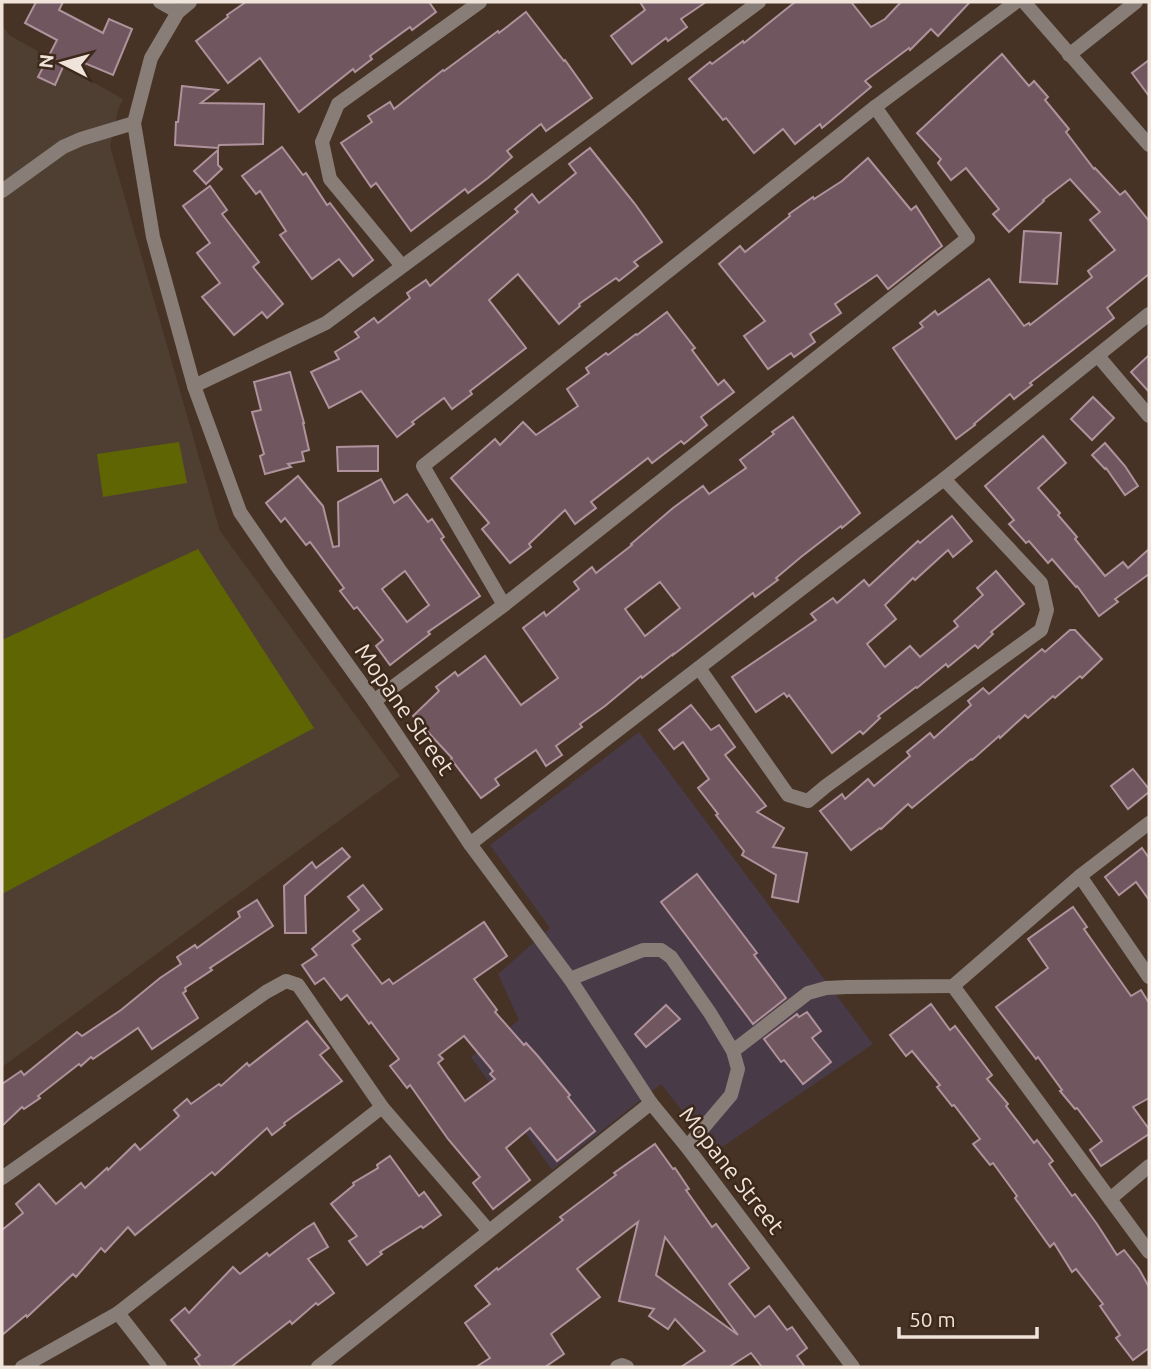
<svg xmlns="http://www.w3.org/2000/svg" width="1151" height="1369" viewBox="0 0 1151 1369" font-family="Ubuntu,sans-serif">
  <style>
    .commercial { fill: #493a47 }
    .education { fill: #4f3f33 }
    .green { fill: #5f6502 }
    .building { fill: #70565e; stroke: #af929b; stroke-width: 2; fill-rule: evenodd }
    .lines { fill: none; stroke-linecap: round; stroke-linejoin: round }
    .minor { stroke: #887e77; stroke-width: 14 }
    .tertiary { stroke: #887e77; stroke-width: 14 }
    .labels { text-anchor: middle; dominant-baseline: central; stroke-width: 5; stroke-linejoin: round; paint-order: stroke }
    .street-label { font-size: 23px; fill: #f0e3da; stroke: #3c291b }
  </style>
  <rect width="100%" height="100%" fill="#463325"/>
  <polygon class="commercial" points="639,732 873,1044 715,1152 661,1084 552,1170 471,1057 519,1020 498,974 550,928 490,845"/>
  <polygon class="education" points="2,25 9,35 123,99 118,110 110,146 220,531 400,776 2,1067"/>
  <g class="green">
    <polygon points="179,442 187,483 103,497 97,454"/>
    <polygon points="198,549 314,728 2,894 2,640"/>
  </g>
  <g class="building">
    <polygon points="36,2 63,2 59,10 103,33 109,19 132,29 113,75 75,59 72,64 66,60 55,85 38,77 57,40 25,23"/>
    <polygon points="246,2 429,2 436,12 412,30 410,27 370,56 372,59 355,72 353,69 299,112 260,58 228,83 196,41 228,17 227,15"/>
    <polygon points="640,2 706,2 681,19 687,27 668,41 666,38 632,64 611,36 645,10"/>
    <polygon points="795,2 851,2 871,27 885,19 901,2 970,2 938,36 931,29 910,50 909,48 865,81 871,87 822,128 820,124 795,144 783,129 754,153 726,118 723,120 689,79 710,62 712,64 743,41 744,43"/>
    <polygon points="526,12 564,61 565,60 592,98 546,131 541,124 507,151 512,157 488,178 468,193 465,189 411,231 376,183 371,187 341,143 372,122 368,116 390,102 394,109 443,70 444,71 498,31 499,33"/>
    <polygon points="1002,54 1029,86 1034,81 1048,97 1045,100 1069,129 1066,132 1094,169 1095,168 1120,195 1125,191 1149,221 1149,274 1107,308 1114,318 1030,383 1032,385 1014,399 1010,394 974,424 975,425 956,439 893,348 923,327 920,323 935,311 938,315 989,279 1024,326 1029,323 1030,325 1092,277 1088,271 1115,250 1090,220 1100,212 1070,179 1043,200 1044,201 1009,232 993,214 999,209 966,168 951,180 938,163 941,159 917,133"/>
    <polygon points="1149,60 1149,96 1132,73"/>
    <polygon points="182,86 218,90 201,103 264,104 263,144 219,145 218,148 175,145 176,122 178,122"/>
    <polygon points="282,147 303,175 306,173 327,205 330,203 373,260 353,276 339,259 312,279 280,235 286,231 260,191 256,194 242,176"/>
    <polygon points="590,148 635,204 662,242 634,262 638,266 619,281 616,278 579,304 580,306 559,324 518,274 489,300 526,348 470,391 472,394 452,409 444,398 412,422 414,424 397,437 361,391 329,408 311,372 339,359 335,352 359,337 355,332 374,318 378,323 410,298 407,293 426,280 430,286 518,212 515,209 532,194 539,203 576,173 569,164"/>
    <polygon points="218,150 218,165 222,169 206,184 194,171"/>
    <polygon points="868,158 911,210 916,206 942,246 888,289 877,275 835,304 841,313 810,334 815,342 794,357 791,353 768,369 744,336 765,321 719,264 740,246 745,252 790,216 789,214 813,197 814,199 842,181"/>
    <polygon points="210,186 227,210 222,214 259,262 253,267 283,304 267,318 262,312 234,335 202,297 220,283 197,253 210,243 183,206"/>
    <polygon points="1024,231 1061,233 1057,284 1020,282"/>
    <polygon points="667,312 695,348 692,350 718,385 724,380 734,392 701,417 707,425 684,444 681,441 652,463 648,458 591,502 596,508 575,524 565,510 529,544 531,547 510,563 482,529 489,523 451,478 495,439 500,445 523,422 536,435 578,406 567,389 589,373 586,368 606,353 608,355 636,334 637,335"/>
    <polygon points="1149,355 1149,392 1131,372"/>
    <polygon points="290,372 304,423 303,423 309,450 302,452 304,461 288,464 291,467 265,474 260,456 264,454 252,412 261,410 254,382"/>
    <polygon points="1093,397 1114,418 1092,440 1071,419"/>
    <path d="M793 417 860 513 842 528 841 526 801 557 776 578 778 580 755 597 753 593 673 655V654L642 678 641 676 605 706 580 724 582 727 556 746 562 755 546 766 536 750 495 779 499 785 481 798 451 759 452 758 413 716 439 691 436 687 455 672 458 676 485 656 521 705 558 678 523 628 544 612 546 616 579 589 574 582 592 567 596 573 632 545 631 544 673 508 703 486 709 494 746 468 740 460 774 434 772 432ZM660 582 680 608 645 636 625 609Z"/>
    <polygon points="1043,436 1066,463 1038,488 1060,513 1058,515 1077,537 1075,539 1105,576 1123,562 1128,568 1149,549 1149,574 1115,599 1118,602 1099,616 1077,586 1076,587 1052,559 1048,563 1029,541 1026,543 1009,524 1014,520 985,486"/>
    <polygon points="1105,443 1125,466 1138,486 1125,495 1106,468 1105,469 1092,455"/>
    <polygon points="378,446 378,471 338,471 337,447"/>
    <path d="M298 476 323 506 333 547 339 546 338 502 381 479 394 503 407 494 428 522 432 519 444 537 441 539 480 596 428 632 430 634 390 665 376 646 383 640 357 607 354 609 340 591 344 588 310 542 306 545 285 518 281 522 266 503ZM405 571 429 605 407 622 382 589Z"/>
    <polygon points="952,516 972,541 953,557 948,550 915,580 913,578 885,605 896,619 867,644 885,667 910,646 920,657 958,626 954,621 983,595 977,588 996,571 1024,604 991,632 993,634 978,648 975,645 948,667 946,664 917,688 916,687 878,716 880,718 863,734 860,731 832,753 789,695 787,697 784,693 756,712 732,677 816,620 811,614 833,598 837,603 864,580 869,586 918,541 920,543"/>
    <polygon points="1070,630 1075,630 1102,659 1082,678 1080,676 1055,698 1053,696 1028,718 1025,715 1000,738 999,736 972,760 971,759 912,808 908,804 881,829 880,828 851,850 820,811 842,794 845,799 868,779 874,786 910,756 907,752 930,733 934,738 971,705 968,701 983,688 989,694 1042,649 1045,652"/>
    <polygon points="691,705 711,730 719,725 735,747 725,755 766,806 757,812 784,828 773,847 807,853 798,902 772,897 776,875 742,855 744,851 716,815 718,814 698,788 709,779 683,742 674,749 659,730"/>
    <polygon points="1133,769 1149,789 1149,792 1128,809 1111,786"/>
    <polygon points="342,848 350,857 305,896 306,933 285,933 284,886 312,862 316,868"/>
    <polygon points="1142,848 1149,858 1149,900 1136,882 1119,895 1105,877"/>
    <polygon points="697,874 757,953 754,955 786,998 753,1024 661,902"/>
    <path d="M363 885 382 909 353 931 360 939 352 945 382 984 389 979 393 984 484 922 507 956 474 979 497 1010 495 1012 524 1045 526 1043 537 1055 570 1095 568 1097 595 1131 557 1161 530 1128 506 1148 530 1180 493 1209 473 1183 480 1177 448 1139 410 1085 407 1088 390 1066 399 1059 371 1022 369 1024 347 995 341 1000 324 978 315 984 302 965 317 955 312 949 359 910 348 897ZM464 1036 493 1071 490 1074 495 1079 465 1101 438 1063 443 1059 439 1055Z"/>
    <polygon points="257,900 273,926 210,968 212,970 185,988 186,991 183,993 198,1018 152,1049 138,1028 93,1059 91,1057 81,1066 79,1064 38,1096 40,1098 24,1109 22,1107 2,1126 2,1084 21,1071 24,1075 77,1032 82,1036 121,1010 160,978 181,964 177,957 195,945 197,948 240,917 238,912"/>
    <polygon points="1073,907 1087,927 1084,929 1131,996 1141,990 1149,1003 1149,1098 1133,1107 1149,1129 1149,1134 1101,1166 1090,1150 1102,1141 1077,1108 1075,1109 1060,1091 1062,1090 1038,1057 1036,1059 996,1007 1048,968 1028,939"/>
    <polygon points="931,1004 950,1030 955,1026 992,1075 987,1079 1008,1104 1006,1106 1034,1143 1037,1140 1053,1161 1049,1164 1072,1196 1075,1194 1097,1224 1117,1255 1124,1250 1139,1269 1149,1287 1149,1348 1133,1360 1116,1338 1120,1335 1100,1306 1103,1304 1076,1269 1072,1272 1054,1243 1050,1247 1015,1198 1017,1196 993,1163 990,1165 973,1144 980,1139 954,1105 952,1106 937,1087 940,1085 912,1051 906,1056 890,1035"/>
    <polygon points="666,1005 680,1019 646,1047 635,1034"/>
    <polygon points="807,1012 821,1031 812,1038 831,1062 803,1084 784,1060 781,1062 764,1039 797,1014 799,1017"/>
    <polygon points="307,1021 329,1048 320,1055 342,1081 284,1123 285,1125 272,1135 267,1128 215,1175 212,1172 135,1235 128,1227 105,1252 101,1248 76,1277 73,1274 27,1317 26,1315 2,1335 2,1230 23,1213 16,1204 39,1184 56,1204 81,1183 85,1188 107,1168 108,1170 135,1144 140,1150 179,1116 174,1110 187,1099 191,1104 219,1084 221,1086 247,1063 249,1066"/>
    <path d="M655 1144 673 1169 675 1168 689 1189 686 1190 712 1227 716 1224 749 1268 729 1284 755 1317 769 1306 787 1330 792 1327 807 1348 797 1356 805 1367H762L751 1353 729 1367H681L705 1351 675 1319 668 1329 649 1316 654 1309 619 1301 638 1222 577 1269 600 1297 551 1334 564 1354 545 1367H476L490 1358 465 1323 490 1304 475 1286 497 1268 498 1270 563 1220 560 1217 616 1175 614 1173ZM665 1237 738 1335 656 1275Z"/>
    <polygon points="390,1156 419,1196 424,1192 441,1215 423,1228 421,1226 380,1252 382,1254 367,1265 349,1241 357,1236 331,1204 354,1185 353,1183 378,1168 377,1165"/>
    <polygon points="314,1223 328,1247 308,1259 334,1293 318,1305 316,1303 292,1324 290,1321 231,1367 201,1367 195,1359 200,1355 171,1320 185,1308 189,1313 233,1267 240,1274 267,1253 269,1256 303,1230"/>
  </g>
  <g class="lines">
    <g class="minor">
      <polyline points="160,2 178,12"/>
      <polyline points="190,2 178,12 151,58 134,123 153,237 194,386 240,512 279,569 374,701 470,844 570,979 651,1103 687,1147 853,1367"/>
      <polyline points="1069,55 1136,2"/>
      <polyline points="2,191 63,147 81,139 134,123"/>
      <polyline points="402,266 330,179 322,142 338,104 480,2"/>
      <polyline points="1098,356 1149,416"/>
      <polyline points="194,386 326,323 759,2"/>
      <polyline points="504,605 423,466 875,107 1016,2"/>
      <polyline points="699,668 788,795 808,801 826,786 1041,630 1047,610 1041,583 944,479"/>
      <polyline points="374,701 504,605 968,238 875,107"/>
      <polyline points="470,844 944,479 1149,314"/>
      <polyline points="1080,876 1149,977"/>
      <polyline points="570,979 643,950 661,950 671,957 710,1013 733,1051 738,1069 731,1095 687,1147"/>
      <polyline points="953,986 1149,1252"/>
      <polyline points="733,1051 808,993 826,988 847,987 953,986 1080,876 1149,823"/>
      <polyline points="2,1178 266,992 286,981 298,985 382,1107"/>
      <polyline points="1110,1199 1149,1166"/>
      <polyline points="22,1367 118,1313"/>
      <polyline points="160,1367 118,1313 382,1107 489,1231"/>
      <polyline points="318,1367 651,1103"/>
      <polyline points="617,1367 622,1365 627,1367"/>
    </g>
    <polyline class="tertiary" points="1024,2 1149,145"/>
  </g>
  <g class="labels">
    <g class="street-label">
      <text transform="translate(405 709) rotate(55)">Mopane Street</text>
      <text transform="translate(732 1170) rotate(52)">Mopane Street</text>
    </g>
  </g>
  <rect width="1151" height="1369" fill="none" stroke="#f0e3da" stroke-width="7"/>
  <g transform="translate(63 63) rotate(276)" stroke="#3c291b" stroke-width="5" paint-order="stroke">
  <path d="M0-5L12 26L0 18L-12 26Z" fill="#f0e3da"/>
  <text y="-10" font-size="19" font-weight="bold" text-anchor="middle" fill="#f0e3da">N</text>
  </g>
  <path d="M899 1327v10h138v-10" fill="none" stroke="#f0e3da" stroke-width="3.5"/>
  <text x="909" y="1327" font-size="21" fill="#f0e3da" stroke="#3c291b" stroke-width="5" paint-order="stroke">50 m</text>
</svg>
